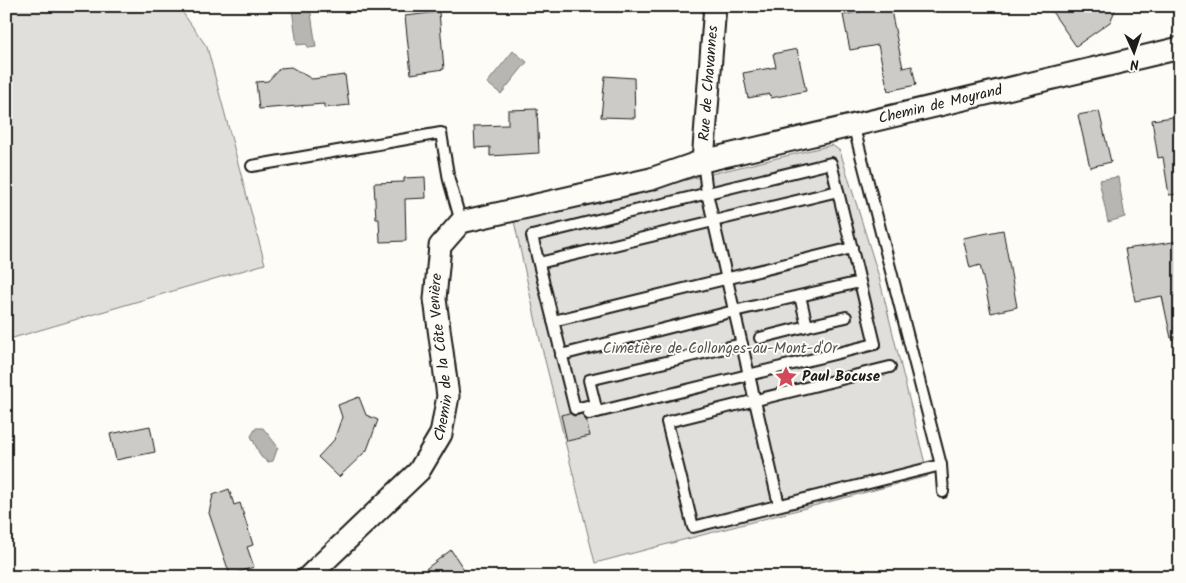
<svg xmlns="http://www.w3.org/2000/svg" width="1186" height="583" viewBox="0 0 1186 583" font-family="Kalam,sans-serif">
  <style>
    .green { fill: #e0dfdb; stroke: #7e7e7c }
    .water { fill: #b7b6b2; stroke: #797876 }
    .building { fill: #cccbc8; stroke: #1c1c1c }
    .lines { fill: none; stroke-linecap: round; stroke-linejoin: round }
    .lane-casing { stroke: #1c1c1c; stroke-width: 14 }
    .street-casing { stroke: #1c1c1c; stroke-width: 25 }
    .lane { stroke: #fdfcf7; stroke-width: 10 }
    .street { stroke: #fdfcf7; stroke-width: 21 }
    .labels { text-anchor: middle; dominant-baseline: central; stroke-width: 4; stroke-linejoin: round; paint-order: stroke }
    .street-label { font-size: 15px; fill: #1c1c1c; stroke: #fdfcf7 }
    .park-label { font-size: 15px; fill: #575655; stroke: #fdfcf7 }
    .poi-label { font-size: 15px; font-weight: bold; fill: #1c1c1c; stroke: #fdfcf7; text-anchor: start }
  </style>
  <rect width="100%" height="100%" fill="#fdfcf7"/>
  <filter id="ink" filterUnits="userSpaceOnUse"><feTurbulence type="fractalNoise" baseFrequency=".02" numOctaves="2"/><feDisplacementMap in="SourceGraphic" scale="10" xChannelSelector="R" yChannelSelector="G"/><feConvolveMatrix kernelMatrix="1 2 1 2 8 2 1 2 1" color-interpolation-filters="sRGB"/></filter>
  <g filter="url(#ink)">
    <g class="green">
      <polygon points="6,6 178,6 207,47 265,264 6,340"/>
      <polygon points="832,145 840,151 879,277 928,476 595,563 540,340 514,221"/>
    </g>
    <g class="water">
      <polygon points="310,7 316,47 309,48 306,44 297,45 292,9"/>
      <polygon points="513,51 527,62 501,94 487,83"/>
      <polygon points="1118,177 1125,217 1108,222 1099,180"/>
      <polygon points="256,428 263,428 278,447 273,461 268,462 261,457 251,436"/>
    </g>
    <g class="building">
      <polygon points="890,6 903,68 912,66 916,85 888,91 878,45 850,50 843,15"/>
      <polygon points="1048,6 1117,6 1110,22 1076,46"/>
      <polygon points="439,12 444,69 411,74 405,16"/>
      <polygon points="797,49 806,91 771,98 770,94 748,98 743,73 776,67 773,54"/>
      <polygon points="291,67 312,79 345,75 349,105 324,108 324,104 259,109 256,82 268,81 280,68"/>
      <polygon points="605,76 634,78 635,118 601,117"/>
      <polygon points="537,109 539,153 490,156 490,147 475,148 474,126 508,125 508,110"/>
      <polygon points="1099,111 1111,162 1090,167 1078,115"/>
      <polygon points="1180,116 1180,194 1169,195 1163,157 1158,158 1152,120"/>
      <polygon points="425,177 426,198 405,199 406,241 380,242 379,219 376,219 374,183 404,182 404,178"/>
      <polygon points="1003,230 1017,307 991,313 980,265 970,268 963,238"/>
      <polygon points="1180,241 1180,337 1171,338 1162,296 1135,301 1125,249"/>
      <polygon points="359,397 366,415 378,420 367,450 339,477 318,457 334,440 342,417 338,405"/>
      <polygon points="569,413 574,416 582,414 586,420 590,436 567,441 561,415"/>
      <polygon points="150,426 155,452 116,460 110,434"/>
      <polygon points="229,489 234,505 240,503 253,545 247,547 254,567 230,575 209,513 213,495"/>
      <polygon points="451,550 469,577 415,577"/>
    </g>
    <g class="lines">
      <defs>
        <g id="lane">
          <polyline points="853,124 941,465 943,492"/>
          <polyline points="703,161 707,193 779,505"/>
          <polyline points="252,166 441,133 449,180 461,222"/>
          <polyline points="539,263 838,191"/>
          <polyline points="800,296 807,326 846,317"/>
          <polyline points="553,321 852,248"/>
          <polyline points="760,338 807,326"/>
          <polyline points="561,355 734,311 860,282 831,163 532,236 575,409 587,406 589,414 875,344 860,282"/>
          <polyline points="890,367 667,422 693,527 941,465"/>
          <polyline points="597,412 589,380 742,344"/>
        </g>
        <g id="street">
          <path id="s1" d="M703 161 715 6"/>
          <path id="s2" d="M308 577 419 471 441 434 448 396 435 299 440 246 461 222 651 179 703 161 1180 48"/>
        </g>
      </defs>
      <use href="#lane" class="lane-casing"/>
      <use href="#street" class="street-casing"/>
      <use href="#lane" class="lane"/>
      <use href="#street" class="street"/>
    </g>
  </g>
  <defs>
    <symbol id="sight-bare" viewBox="-9 -9 18 18"><path d="M0-6L1.8-2.2L6-1.7L2.9 1.2L3.7 5.4L0 3.3L-3.7 5.4L-2.9 1.2L-6-1.7L-1.8-2.2Z" fill="#d1495b" stroke="#fdfcf7" stroke-width="2.5" paint-order="stroke"/></symbol>
  </defs>
  <g fill-rule="evenodd">
    <use href="#sight-bare" x="770" y="361" width="32" height="32"/>
  </g>
  <g class="labels">
    <g class="street-label">
      <text stroke="none"><textPath href="#s1" startOffset="78">Rue de Chavannes</textPath></text>
      <text stroke="none"><textPath href="#s2" startOffset="912">Chemin de Moyrand</textPath></text>
      <text stroke="none"><textPath href="#s2" startOffset="274">Chemin de la Côte Venière</textPath></text>
    </g>
    <g class="park-label">
      <text x="720" y="349">Cimetière de Collonges-au-Mont-d'Or</text>
    </g>
    <g class="poi-label">
      <text x="802" y="377">Paul Bocuse</text>
    </g>
  </g>
  <rect width="1186" height="583" fill="none" stroke="#fdfcf7" stroke-width="25"/>
  <rect x="12" y="12" width="1161" height="558" fill="none" stroke="#1c1c1c" stroke-width="2" filter="url(#ink)"/>
  <g transform="translate(1134 52) rotate(177)" stroke="#fdfcf7" stroke-width="4" paint-order="stroke">
  <path d="M0-4L9 19L0 12L-9 19Z" fill="#1c1c1c"/>
  <text y="-8" font-size="14" font-weight="bold" text-anchor="middle" fill="#1c1c1c">N</text>
  </g>
</svg>
